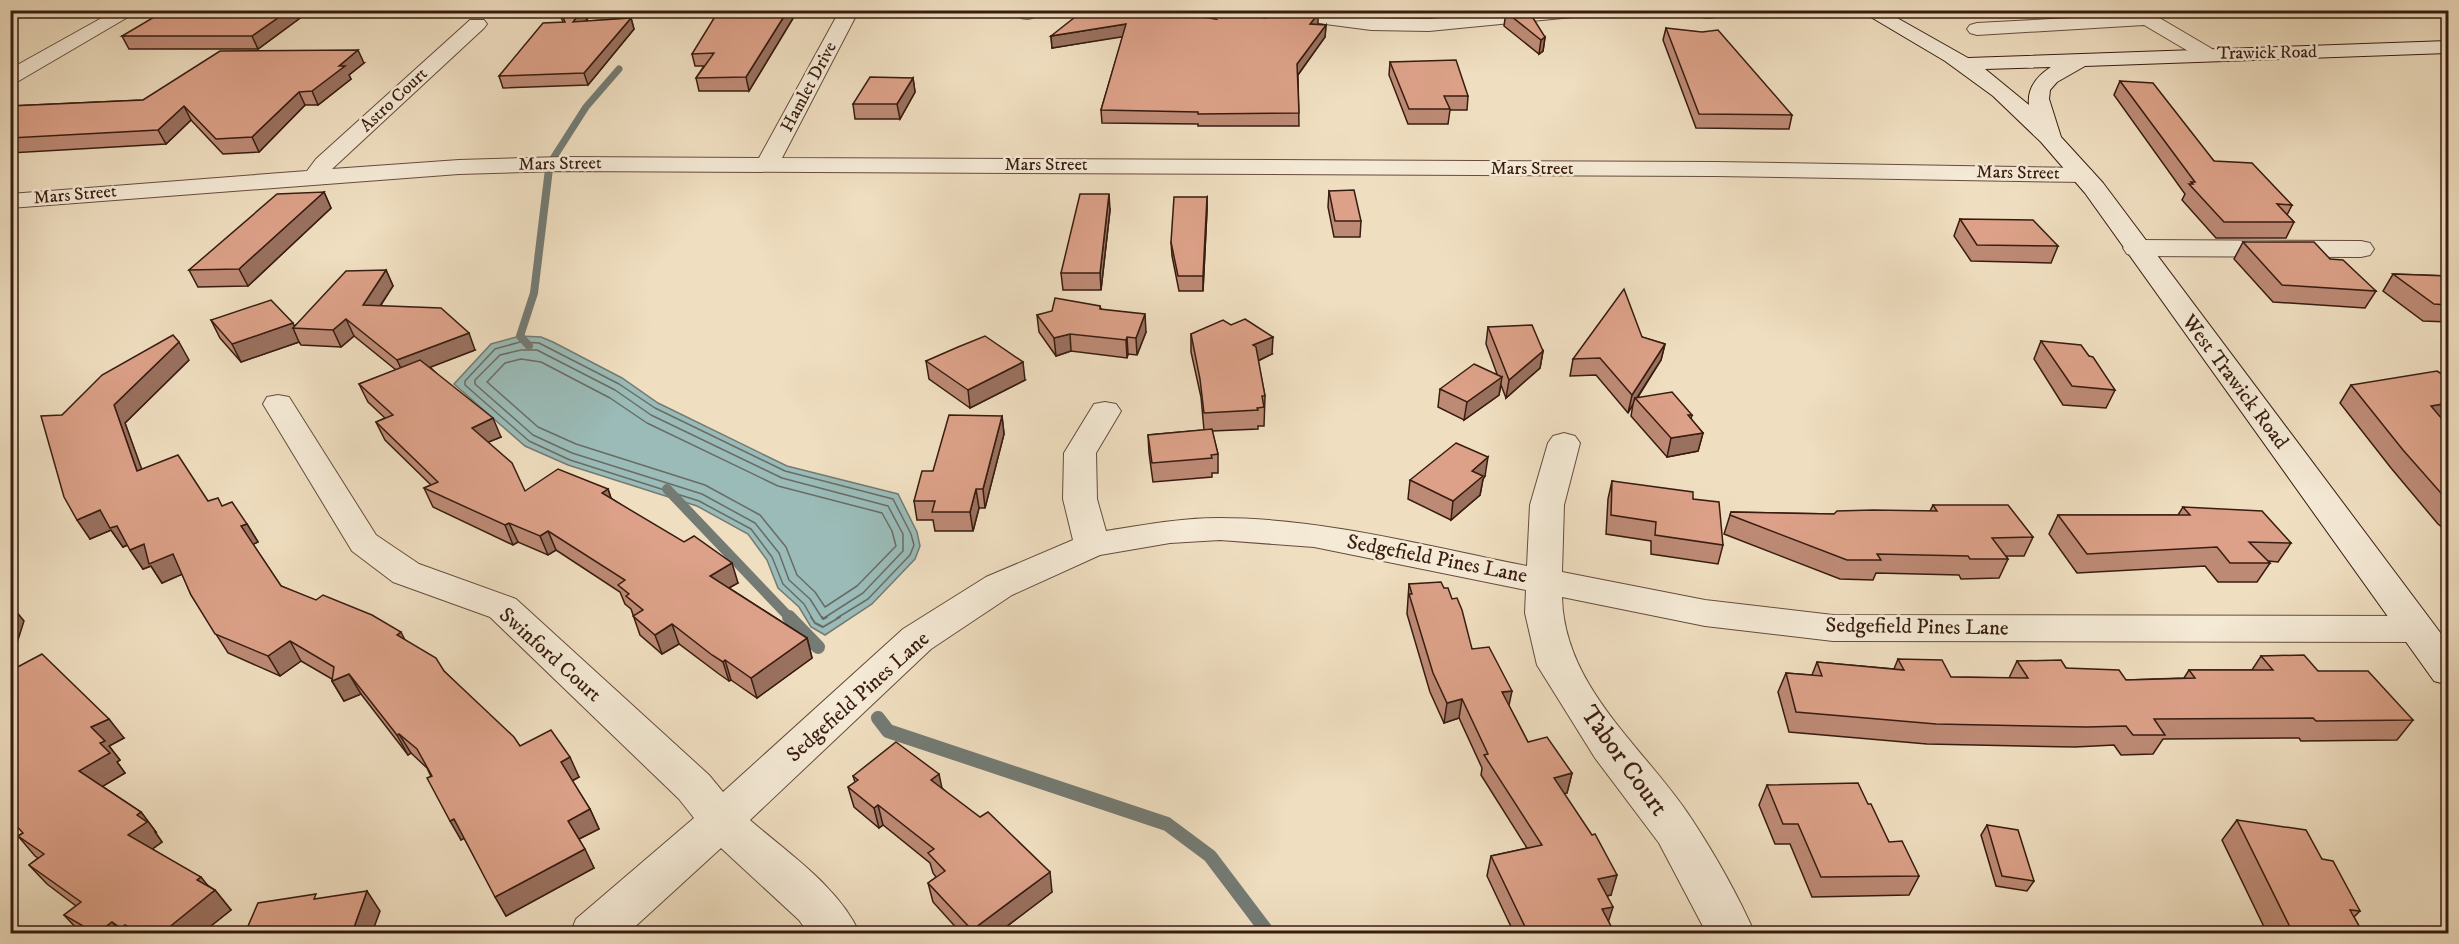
<svg xmlns="http://www.w3.org/2000/svg" width="2459" height="944" viewBox="0 0 2459 944" font-family="'IM FELL DW Pica',serif">
  <style>
    .water { fill: #9abbb7; stroke: #737b74; stroke-width: 1.5 }
    .lines { fill: none; stroke-linecap: round; stroke-linejoin: round }
    .shore-far1 { stroke: #696c64; stroke-width: 1.5 }
    .shore { stroke: #696c64; stroke-width: 2 }
    .stream-far3 { stroke: #737b74; stroke-width: 7 }
    .stream-far2 { stroke: #737b74; stroke-width: 8 }
    .stream-far1 { stroke: #737b74; stroke-width: 10 }
    .stream { stroke: #737b74; stroke-width: 14 }
    .street-casing { stroke: #664c3c; stroke-width: 2 }
    .secondary-casing { stroke: #381c10; stroke-width: 2 }
    .street { fill: #f5ead6; fill-rule: evenodd }
    .secondary { fill: #f5ead6; fill-rule: evenodd }
    .wall { fill: #bd8a75; stroke: #381c10; stroke-width: 1.5 }
    .shaded-wall { fill: #9a715f; stroke: #381c10; stroke-width: 1.5 }
    .building { fill: #dca188; stroke: #381c10; stroke-width: 1.5 }
    .labels { text-anchor: middle; dominant-baseline: central; stroke-width: 5; stroke-linejoin: round; paint-order: stroke }
    .far-street-label { font-size: 18px; fill: #381c10; stroke: #f5ead6 }
    .street-label { font-size: 21px; fill: #381c10; stroke: #f5ead6 }
    .near-street-label { font-size: 26px; fill: #381c10; stroke: #f5ead6 }
  </style>
  <rect width="100%" height="100%" fill="#efdec0"/>
  <filter id="stains"><feTurbulence type="fractalNoise" baseFrequency=".00333" numOctaves="4"/><feColorMatrix values="0 0 0 0 .2 0 0 0 0 .09 0 0 0 0 .02 0 0 0 .5 -.17"/></filter>
  <radialGradient id="worn" r=".72"><stop offset=".6" stop-color="#630" stop-opacity="0"/><stop offset="1" stop-color="#630" stop-opacity=".3"/></radialGradient>
  <polygon class="water" points="520,336 541,337 553,342 622,378 658,403 787,466 898,494 917,532 920,546 915,559 872,604 825,635 811,627 799,607 778,588 767,560 748,534 697,506 568,465 525,446 454,384 491,344"/>
  <g class="lines">
    <g class="shore-far1">
      <polygon points="521,359 541,362 610,398 647,423 778,486 882,513 892,531 896,546 857,586 825,607 815,592 797,575 786,547 760,515 705,485 576,444 538,427 487,382 505,363"/>
      <polyline points="812,618 804,604 783,584 772,557 751,529 699,501 570,460 529,441 465,385 465,381 495,349 520,342 539,343 619,384 655,408 785,471 893,499 911,534 914,545 910,555 868,599 837,618"/>
      <polyline points="822,618 810,599 789,580 779,553 755,523 702,494 572,453 533,435 475,384 475,380 500,355 521,350 537,350 615,390 651,415 782,478 888,506 903,534 903,551 863,593 824,618"/>
    </g>
    <g class="shore">
      <polyline points="811,617 815,623 823,627 840,617"/>
      <polyline points="822,617 823,619 827,617"/>
    </g>
    <polyline class="stream-far3" points="554,157 586,107 619,69"/>
    <polyline class="stream-far2" points="529,346 520,336 534,293 549,169"/>
    <polyline class="stream-far1" points="667,489 790,618"/>
    <g class="stream">
      <polyline points="789,617 818,647"/>
      <polyline points="878,718 888,731 1167,824 1210,856 1269,934"/>
    </g>
    <defs>
      <g id="street">
        <polygon points="116,10 140,10 17,82 10,84 10,69"/>
        <polygon points="840,10 859,10 782,158 1715,162 2083,168 2091,170 2095,175 2091,180 2083,182 1715,176 562,171 459,174 10,208 10,194 307,171 316,159 470,20 484,20 487,24 484,28 332,169 459,160 562,157 759,158"/>
        <path d="M1021 10H1041C1035 18 1031 20 1021 18L1019 14Z"/>
        <polygon points="1255,10 1311,10 1371,18 1429,19 1520,10 1592,10 1590,14 1583,16 1429,31 1371,30 1264,16 1257,14"/>
        <path d="M1691 10H1716L1717 13 1715 17C1707 19 1696 18 1691 10Z"/>
        <polygon points="2123,10 2146,10 2214,50 2217,54 2214,58 2200,58 2144,25 1977,35 1970,33 1967,29 1970,25 1977,23 2127,15"/>
        <polygon points="2136,240 2361,241 2370,243 2374,249 2370,255 2361,257 2136,256 2127,254 2123,248 2127,242"/>
        <path d="M278 395 289 397 376 535 419 564 516 599 709 775 723 792 903 629 986 577 1073 540 1063 499 1064 453 1094 404 1105 402 1116 404 1121 411 1096 453 1097 499 1106 531C1143 525 1181 518 1219 518 1321 518 1427 546 1527 566L1530 505 1548 443 1553 436 1564 433 1575 436 1580 443 1564 505 1562 572 1705 600 1833 615 2417 616 2430 620 2436 629 2430 638 2417 642 1833 641 1705 626 1562 597C1564 688 1645 748 1691 818 1714 853 1738 895 1755 934H1707L1659 843 1595 758 1537 665 1525 613 1526 590 1314 547 1220 540 1170 543 1100 555 1012 595 931 649 750 820C789 854 839 887 860 934H809L799 920 721 848 627 934H570L576 919 694 818 679 799 490 617 393 582 352 551 263 404 267 397Z"/>
      </g>
      <path id="secondary" d="M1859 10H1883L1968 58 2448 41V53L2085 66 2057 82 2050 90 2049 99 2061 137 2103 183 2448 643V685L2434 681 2085 193 2041 142 1993 96 1945 61ZM2051 67C2037 76 2027 88 2029 105L1985 69Z"/>
    </defs>
    <use href="#street" class="street-casing"/>
    <use href="#secondary" class="secondary-casing"/>
    <use href="#street" class="street"/>
    <use href="#secondary" class="secondary"/>
  </g>
  <g class="wall">
    <polygon points="311,10 258,49 129,49 122,36"/>
    <polygon points="558,10 590,10 591,14 586,21 631,18 634,29 588,85 503,88 499,76 563,22"/>
    <polygon points="798,10 749,91 699,91 696,78 704,66 695,66 692,54"/>
    <polygon points="1948,10 2038,10 1958,16"/>
    <polygon points="1207,11 1326,25 1325,37 1298,75 1299,126 1198,126 1198,124 1102,123 1101,110 1123,36 1052,48 1051,36 1207,18"/>
    <polygon points="1506,12 1545,37 1543,51 1539,54 1504,26"/>
    <polygon points="1666,28 1792,115 1789,129 1696,128 1663,40"/>
    <polygon points="1390,62 1468,96 1467,110 1450,110 1448,124 1408,124 1389,75"/>
    <polygon points="364,63 349,75 351,79 318,105 305,105 259,152 223,154 191,120 166,144 10,153 10,106 143,100"/>
    <polygon points="913,78 915,92 900,119 855,119 853,104"/>
    <polygon points="2120,81 2214,161 2292,205 2287,215 2294,222 2286,238 2216,238 2182,200 2185,194 2114,95"/>
    <polygon points="1329,191 1361,221 1360,237 1334,237 1328,207"/>
    <polygon points="324,192 331,208 248,286 198,287 189,270"/>
    <polygon points="1207,197 1207,210 1203,291 1179,291 1172,256 1171,242"/>
    <polygon points="1110,210 1101,290 1063,290 1061,273"/>
    <polygon points="1960,219 2058,246 2051,263 1971,261 1954,236"/>
    <polygon points="2243,242 2330,259 2376,291 2365,308 2273,302 2234,259"/>
    <polygon points="386,270 393,286 381,305 475,350 430,367 501,437 488,442 525,491 608,489 611,498 738,583 729,588 807,638 812,658 757,698 731,680 729,681 719,674 679,644 662,654 640,635 631,609 625,604 620,592 556,550 548,555 518,542 513,545 433,507 424,488 431,485 385,440 376,422 385,418 368,402 359,384 396,370 354,336 341,347 301,345 299,342 241,362 220,338 211,320 294,326"/>
    <polygon points="2393,274 2448,276 2448,322 2423,321 2383,291"/>
    <polygon points="1100,306 1101,309 1146,332 1137,355 1128,354 1127,358 1071,351 1056,356 1039,332 1037,315"/>
    <polygon points="1488,327 1543,351 1540,368 1506,398 1501,385 1499,395 1464,420 1438,407 1440,389 1497,374 1486,344"/>
    <polygon points="1191,334 1272,354 1258,361 1265,396 1264,426 1258,426 1258,429 1212,431 1218,454 1218,473 1212,473 1212,477 1153,482 1149,453 1148,435 1204,430 1201,397 1191,352"/>
    <polygon points="1642,337 1665,344 1661,360 1638,397 1692,415 1691,419 1703,433 1698,451 1667,457 1631,416 1633,404 1628,413 1596,375 1570,376 1573,359"/>
    <polygon points="2041,341 2089,356 2115,390 2106,408 2063,405 2034,359"/>
    <polygon points="189,360 125,423 141,469 208,501 222,506 247,524 258,542 253,544 281,586 405,640 444,671 520,746 579,777 572,781 590,809 599,829 579,839 594,868 506,916 464,838 461,840 427,768 411,753 408,755 361,694 344,701 332,681 332,679 301,661 280,676 228,653 191,595 182,574 162,583 151,566 143,569 128,545 123,547 111,530 90,539 62,415"/>
    <polygon points="926,361 1025,380 970,408 929,379"/>
    <polygon points="2351,385 2444,420 2448,426 2448,532 2438,524 2391,468 2340,403"/>
    <polygon points="1002,416 1004,434 985,508 979,508 973,531 935,531 933,520 917,520 914,501 933,471"/>
    <polygon points="1485,476 1483,479 1480,495 1451,520 1408,499 1410,480"/>
    <polygon points="1612,481 1693,499 1723,545 1718,564 1651,554 1651,541 1606,534 1608,499"/>
    <polygon points="1933,505 2033,537 2024,556 2006,556 2008,559 1999,578 1961,579 1959,575 1876,573 1873,580 1840,579 1724,534 1731,512 1834,514 1930,511"/>
    <polygon points="2183,507 2291,543 2278,562 2268,561 2270,563 2257,582 2218,582 2205,566 2077,573 2049,534 2058,515 2178,515"/>
    <polygon points="1409,584 1444,588 1452,599 1472,649 1509,706 1528,742 1572,773 1567,793 1564,794 1611,895 1607,896 1608,921 1614,932 1613,933 1514,933 1487,876 1491,856 1527,848 1481,775 1482,768 1459,718 1444,723 1430,692 1407,614"/>
    <polygon points="2261,656 2318,671 2413,720 2397,740 2301,741 2299,738 2163,739 2153,754 2121,755 2114,745 2075,747 1927,744 1789,732 1778,692 1786,673 1812,675 1817,662 1894,669 1898,659 1951,677 2009,678 2017,661 2066,668 2126,680 2184,678 2189,670 2252,670"/>
    <polygon points="10,671 124,738 109,746 120,760 117,762 125,773 102,786 141,812 156,832 155,832 162,842 152,849 215,890 231,910 202,933 81,933 64,915 76,906 47,884 29,865 38,858 35,856 18,836 23,833 13,739 10,736"/>
    <polygon points="853,776 942,788 1052,892 998,933 961,933 933,902 928,883 936,877 933,873 930,863 883,825 879,828 854,807 848,787 855,782"/>
    <polygon points="1767,785 1868,804 1889,842 1919,876 1909,895 1812,897 1790,844 1775,844 1759,805"/>
    <polygon points="2237,820 2322,859 2360,911 2354,917 2363,933 2267,933 2222,840"/>
    <polygon points="1987,825 2034,881 2027,891 1996,886 1981,835"/>
  </g>
  <g class="shaded-wall">
    <polygon points="289,10 311,10 258,49 252,36"/>
    <polygon points="582,10 590,10 591,14 576,33 573,22"/>
    <polygon points="788,10 798,10 749,91 746,77"/>
    <polygon points="1318,14 1318,25 1310,24"/>
    <polygon points="631,18 634,29 588,85 584,73"/>
    <polygon points="1126,24 1127,36 1052,48 1051,36"/>
    <polygon points="1326,25 1325,37 1297,76 1297,64"/>
    <polygon points="1545,37 1543,51 1539,54 1541,40"/>
    <polygon points="358,50 364,63 349,75 351,79 318,105 312,91 339,66"/>
    <polygon points="913,78 915,92 900,119 897,104"/>
    <polygon points="299,92 305,105 259,152 252,137"/>
    <polygon points="184,106 191,120 166,144 158,130"/>
    <polygon points="324,192 331,208 248,286 239,269"/>
    <polygon points="1109,194 1110,210 1101,290 1100,273"/>
    <polygon points="1207,197 1207,210 1203,291 1203,276"/>
    <polygon points="386,270 393,286 370,321 363,305"/>
    <polygon points="1145,314 1146,332 1137,355 1136,338"/>
    <polygon points="346,319 354,336 341,347 333,330"/>
    <polygon points="293,323 295,328 293,328 299,342 241,362 232,344"/>
    <polygon points="469,333 475,350 405,377 397,360"/>
    <polygon points="1070,334 1071,351 1056,356 1054,338"/>
    <polygon points="1127,337 1128,354 1127,358 1126,340"/>
    <polygon points="1273,337 1272,354 1253,363 1253,345"/>
    <polygon points="179,342 189,360 125,423 149,489 137,471 114,405"/>
    <polygon points="1665,344 1661,360 1636,399 1635,398 1633,404 1628,413 1632,395"/>
    <polygon points="1543,351 1540,368 1506,398 1509,380"/>
    <polygon points="1023,362 1025,380 970,408 968,390"/>
    <polygon points="1502,377 1499,395 1464,420 1467,402"/>
    <polygon points="2448,403 2448,419 2419,424 2431,406"/>
    <polygon points="1002,416 1004,434 985,508 983,489"/>
    <polygon points="493,418 501,437 479,446 472,428"/>
    <polygon points="1703,433 1698,451 1667,457 1671,438"/>
    <polygon points="1488,457 1485,476 1483,479 1480,495 1451,520 1453,501 1472,471"/>
    <polygon points="608,489 614,508 602,493"/>
    <polygon points="976,489 979,508 973,531 970,512"/>
    <polygon points="100,510 117,526 129,544 123,547 111,530 90,539 77,520"/>
    <polygon points="509,523 518,542 513,545 505,525"/>
    <polygon points="247,524 258,542 252,545 241,526"/>
    <polygon points="548,531 556,550 548,555 540,536"/>
    <polygon points="144,544 173,554 185,573 162,583 151,566 143,569 130,550"/>
    <polygon points="732,563 738,583 716,595 710,576"/>
    <polygon points="10,604 24,621 10,665"/>
    <polygon points="672,624 679,644 662,654 655,635"/>
    <polygon points="401,632 411,652 397,635"/>
    <polygon points="807,638 812,658 757,698 751,678"/>
    <polygon points="290,641 301,661 280,676 268,656"/>
    <polygon points="725,660 731,680 729,681 723,662"/>
    <polygon points="349,674 361,694 344,701 332,681"/>
    <polygon points="1512,691 1508,710 1502,692"/>
    <polygon points="1462,699 1459,718 1444,723 1447,703"/>
    <polygon points="109,719 124,738 109,746 120,760 117,762 125,773 95,791 79,771 100,743 91,727"/>
    <polygon points="399,734 411,753 408,755 397,735"/>
    <polygon points="570,757 579,777 570,782 561,762"/>
    <polygon points="1572,773 1567,793 1550,798 1554,778"/>
    <polygon points="939,774 943,793 931,780"/>
    <polygon points="878,805 883,825 879,828 874,808"/>
    <polygon points="590,809 599,829 577,840 568,821"/>
    <polygon points="141,812 156,832 155,832 162,842 144,855 128,835 137,815"/>
    <polygon points="454,819 465,838 461,840 450,821"/>
    <polygon points="585,849 594,868 506,916 495,897"/>
    <polygon points="1050,872 1052,892 998,933 973,933 972,930"/>
    <polygon points="1617,875 1611,895 1592,899 1598,879"/>
    <polygon points="201,877 213,892 215,890 231,910 202,933 162,933 197,880"/>
    <polygon points="367,891 380,911 372,933 352,933"/>
    <polygon points="1613,907 1607,926 1602,909"/>
    <polygon points="112,922 122,933 97,933"/>
    <polygon points="125,925 133,933 126,933 121,928"/>
  </g>
  <g class="building">
    <polygon points="166,10 289,10 252,36 122,36"/>
    <polygon points="560,10 582,10 573,22 631,18 584,73 499,76 543,23 565,22"/>
    <polygon points="719,10 788,10 746,77 696,78 714,53 692,54"/>
    <polygon points="1084,10 1159,10 1216,19 1207,11 1266,18 1274,10 1290,10 1318,14 1310,24 1326,25 1297,64 1299,113 1198,114 1198,112 1101,110 1126,24 1051,36"/>
    <polygon points="1528,10 1545,37 1541,40 1506,12"/>
    <polygon points="1666,28 1702,32 1718,30 1792,115 1699,114"/>
    <polygon points="358,50 339,66 345,66 312,91 299,92 252,137 216,139 184,106 158,130 10,138 10,106 143,100 220,51"/>
    <polygon points="1456,60 1468,96 1444,96 1450,109 1409,109 1390,62"/>
    <polygon points="870,77 913,78 897,104 853,104"/>
    <polygon points="2120,81 2153,83 2214,161 2252,163 2292,205 2277,204 2294,222 2224,222 2189,184 2193,184 2191,182 2195,182"/>
    <polygon points="1354,190 1361,221 1335,221 1329,191"/>
    <polygon points="324,192 239,269 189,270 277,194"/>
    <polygon points="1080,194 1109,194 1100,273 1061,273"/>
    <polygon points="1174,197 1207,197 1203,276 1178,276 1171,242"/>
    <polygon points="1960,219 2033,220 2058,246 1977,245"/>
    <polygon points="2243,242 2314,242 2330,259 2343,260 2376,291 2282,285"/>
    <polygon points="386,270 363,305 441,308 469,333 397,360 346,319 333,330 293,328 346,271"/>
    <polygon points="2393,274 2448,276 2448,305 2434,304"/>
    <polygon points="1624,289 1642,337 1665,344 1632,395 1600,358 1573,359"/>
    <polygon points="1055,298 1100,306 1100,309 1145,314 1136,338 1127,337 1126,340 1070,334 1054,338 1037,315 1052,311"/>
    <polygon points="271,300 293,323 232,344 211,320"/>
    <polygon points="1245,319 1273,337 1253,345 1256,347 1265,396 1262,396 1264,407 1257,408 1258,410 1204,413 1200,379 1191,334 1223,320 1231,325"/>
    <polygon points="1532,325 1543,351 1509,380 1488,327"/>
    <polygon points="173,335 179,342 114,405 137,471 178,455 208,501 218,498 222,506 232,502 247,524 241,526 281,586 316,600 323,595 372,615 401,632 397,635 436,658 444,671 514,737 520,746 551,730 570,757 561,762 590,809 568,821 585,849 495,897 454,819 450,821 427,778 432,776 417,749 399,734 397,735 349,674 332,681 334,667 290,641 268,656 215,634 191,595 173,554 149,564 144,544 130,550 117,526 110,528 100,510 77,520 64,497 41,416 62,415 102,375"/>
    <polygon points="985,336 1023,362 968,390 926,361 958,347"/>
    <polygon points="2041,341 2081,345 2089,356 2093,357 2115,390 2072,386"/>
    <polygon points="420,360 493,418 472,428 512,463 525,491 558,469 608,489 602,493 684,542 694,536 732,563 710,576 807,638 751,678 725,660 723,662 712,655 672,624 655,635 633,616 643,610 626,596 629,594 618,585 625,580 548,531 540,536 509,523 505,525 424,488 438,482 376,422 393,415 359,384"/>
    <polygon points="1474,364 1502,377 1467,402 1440,389"/>
    <polygon points="2437,371 2448,378 2448,403 2431,406 2448,426 2448,501 2403,450 2351,385"/>
    <polygon points="1672,392 1692,415 1688,415 1703,433 1671,438 1635,398"/>
    <polygon points="949,415 1002,416 983,489 976,489 970,512 932,512 935,501 914,501 922,471 933,471"/>
    <polygon points="1212,429 1218,454 1211,455 1212,458 1152,463 1148,435"/>
    <polygon points="1456,443 1488,457 1472,471 1483,476 1453,501 1410,480"/>
    <polygon points="1612,481 1693,492 1693,499 1719,502 1723,545 1655,535 1656,522 1611,515"/>
    <polygon points="1933,505 2008,505 2033,537 1992,538 2008,559 1970,559 1968,556 1877,554 1881,560 1847,560 1730,515 1731,512 1834,514 1837,511 1873,510 1937,511"/>
    <polygon points="2183,507 2262,511 2291,543 2249,542 2270,563 2230,563 2217,547 2087,554 2058,515 2190,515"/>
    <polygon points="1441,582 1444,588 1448,588 1452,599 1457,598 1462,610 1472,649 1489,647 1512,691 1502,692 1528,742 1547,737 1572,773 1554,778 1592,835 1595,834 1617,875 1598,879 1613,907 1602,909 1614,932 1606,933 1528,933 1491,856 1542,845 1484,755 1488,754 1462,699 1447,703 1433,673 1409,594 1412,594 1409,584"/>
    <polygon points="42,654 109,719 91,727 105,741 100,743 110,753 79,771 141,812 137,815 147,822 128,835 201,877 197,880 215,890 162,933 140,933 125,925 121,928 112,922 97,933 95,933 64,915 81,902 29,865 44,854 18,836 23,833 10,819 10,741 14,739 10,735 10,671"/>
    <polygon points="2304,655 2318,671 2368,671 2413,720 2316,721 2313,718 2154,719 2165,735 2133,735 2126,726 2087,727 1936,724 1796,712 1786,673 1822,676 1817,662 1904,670 1898,659 1942,660 1951,677 2028,678 2017,661 2061,660 2066,668 2119,670 2126,680 2195,678 2189,670 2273,670 2261,656"/>
    <polygon points="896,742 939,774 931,780 980,817 988,812 1050,872 972,930 928,883 945,871 928,853 934,849 878,805 874,808 848,787 858,780 853,776"/>
    <polygon points="1858,783 1868,804 1871,804 1889,842 1902,841 1919,876 1821,877 1798,824 1783,824 1767,785"/>
    <polygon points="2237,820 2306,830 2322,859 2333,861 2360,911 2350,910 2363,933 2320,933 2291,929"/>
    <polygon points="1987,825 2018,830 2034,881 2002,876"/>
    <polygon points="367,891 352,933 245,933 258,903 316,894 314,899"/>
    <polygon points="678,930 681,933 673,933"/>
  </g>
  <g class="labels">
    <g class="far-street-label">
      <text transform="translate(2267 53) rotate(-1)">Trawick Road</text>
      <text transform="translate(809 87) rotate(-62)">Hamlet Drive</text>
      <text transform="translate(394 100) rotate(-43)">Astro Court</text>
      <text transform="translate(560 164) rotate(-1)">Mars Street</text>
      <text x="1046" y="165">Mars Street</text>
      <text x="1532" y="169">Mars Street</text>
      <text transform="translate(2018 173) rotate(1)">Mars Street</text>
      <text transform="translate(75 195) rotate(-5)">Mars Street</text>
    </g>
    <g class="street-label">
      <text transform="translate(2235 382) rotate(53)">West Trawick Road</text>
      <text transform="translate(1437 559) rotate(11)">Sedgefield Pines Lane</text>
      <text transform="translate(1917 627) rotate(1)">Sedgefield Pines Lane</text>
      <text transform="translate(550 655) rotate(42)">Swinford Court</text>
      <text transform="translate(858 697) rotate(-42)">Sedgefield Pines Lane</text>
    </g>
    <g class="near-street-label">
      <text transform="translate(1624 761) rotate(54)">Tabor Court</text>
    </g>
  </g>
  <rect width="2459" height="944" fill="none" stroke="#efdec0" stroke-width="36"/>
  <rect x="12" y="12" width="2435" height="920" fill="none" stroke="#381c10" stroke-width="3"/>
  <rect x="18" y="18" width="2423" height="908" fill="none" stroke="#381c10" stroke-width="1.5"/>
  <rect width="100%" height="100%" filter="url(#stains)"/>
  <rect width="100%" height="100%" fill="url(#worn)"/>
</svg>
